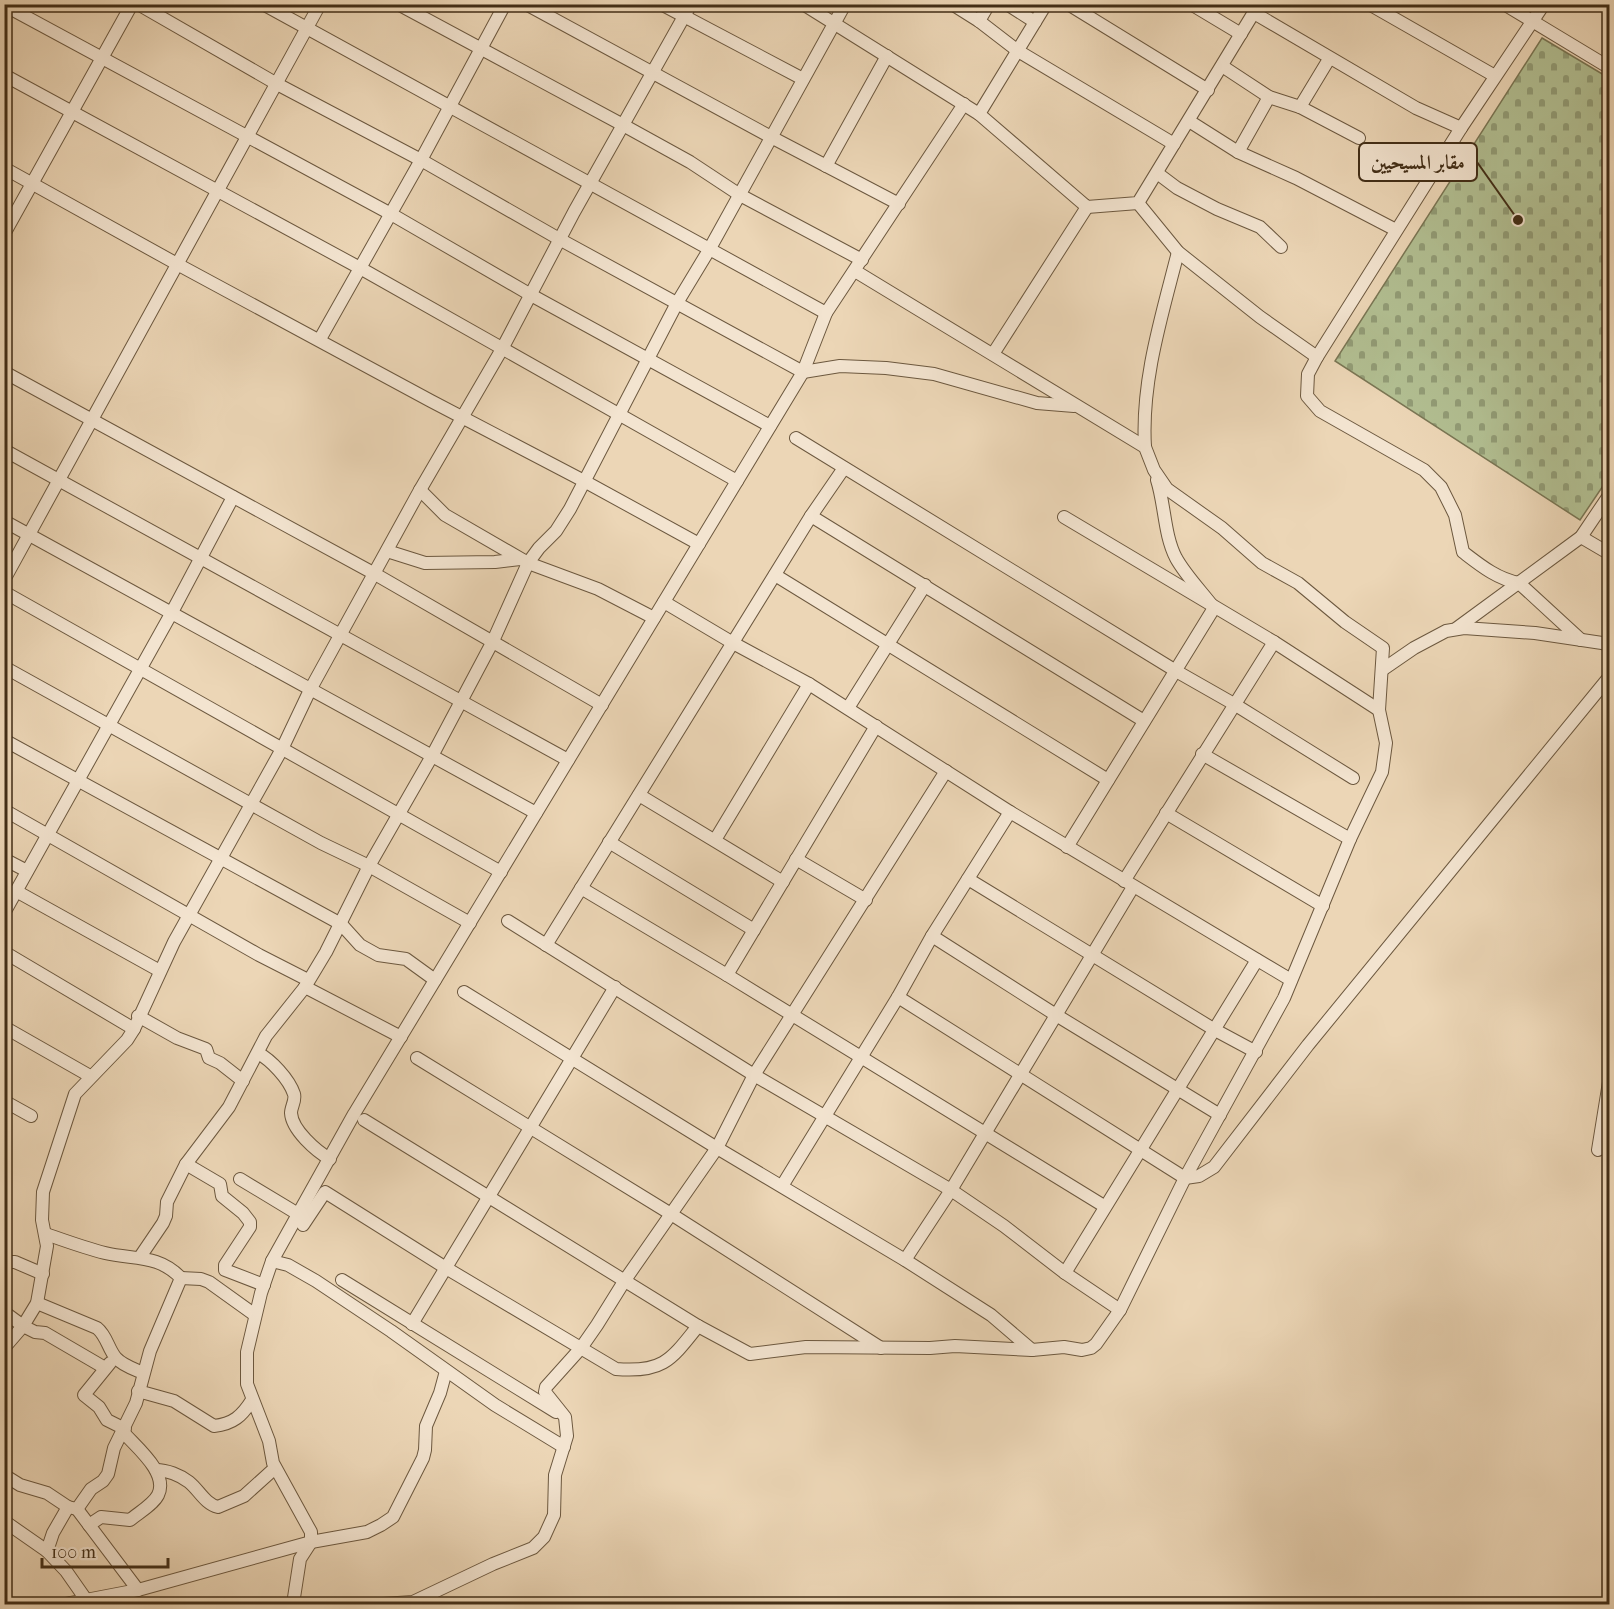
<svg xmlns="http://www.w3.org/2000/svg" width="1614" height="1609" viewBox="0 0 1614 1609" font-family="'IM FELL French Canon',Amiri,serif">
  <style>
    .cemetery { fill: url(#cemetery-stones); stroke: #7a7654; stroke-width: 1.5 }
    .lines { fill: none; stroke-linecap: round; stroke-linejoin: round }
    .minor-casing { stroke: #6c583f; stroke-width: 14 }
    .minor { stroke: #f3e4d0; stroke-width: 12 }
    .leader { fill: none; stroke: #422e17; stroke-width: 2 }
    .callout-dot { fill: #422e17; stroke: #f3e4d0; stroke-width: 2 }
    .callout { fill: #f3e4d0; stroke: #422e17; stroke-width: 2 }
    .callout-label { font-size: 20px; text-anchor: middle; font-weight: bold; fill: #422e17 }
  </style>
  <defs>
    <pattern id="cemetery-stones" width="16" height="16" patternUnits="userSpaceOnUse" patternTransform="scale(1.5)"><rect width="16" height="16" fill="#b2bf92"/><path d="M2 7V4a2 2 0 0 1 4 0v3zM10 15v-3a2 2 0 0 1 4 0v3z" fill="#929c76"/></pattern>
  </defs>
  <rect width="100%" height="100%" fill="#ecd6b6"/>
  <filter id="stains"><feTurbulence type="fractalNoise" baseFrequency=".00333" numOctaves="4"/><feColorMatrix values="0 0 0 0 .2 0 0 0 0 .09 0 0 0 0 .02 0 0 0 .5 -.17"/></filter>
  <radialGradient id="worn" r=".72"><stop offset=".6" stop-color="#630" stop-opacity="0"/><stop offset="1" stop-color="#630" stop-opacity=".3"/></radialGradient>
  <polygon class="cemetery" points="1542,38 1609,78 1609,477 1580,520 1335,361"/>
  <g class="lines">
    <defs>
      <g id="minor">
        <polyline points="138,4 277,84 421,160 561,240 803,372 840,366 886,368 934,374 1037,403 1074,406"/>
        <polyline points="263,4 826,313"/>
        <polyline points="398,4 623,125 690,162 740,195 862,260"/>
        <polyline points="526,4 771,137 899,204"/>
        <polyline points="661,4 803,79"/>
        <polyline points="803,4 979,114 1087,207 1138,203 1259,4"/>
        <polyline points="952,4 979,21 1018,51 1174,144"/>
        <polyline points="1007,4 1035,22"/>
        <polyline points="1068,4 1208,90"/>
        <polyline points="1191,4 1241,34"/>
        <polyline points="1369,4 1495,76"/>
        <polyline points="1504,4 1610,68"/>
        <polyline points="4,5 391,214 531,295 770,426"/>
        <polyline points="1254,13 1416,108 1461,128"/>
        <polyline points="979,21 989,4"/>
        <polyline points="1222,66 1269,97 1300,107 1359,138"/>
        <polyline points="4,75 360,268 737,481"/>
        <polyline points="1300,107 1329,59"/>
        <polyline points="979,114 1046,4"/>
        <polyline points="1189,121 1238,152 1296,178 1396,230"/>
        <polyline points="1238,152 1269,97"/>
        <polyline points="826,166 887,56"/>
        <polyline points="4,168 177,264 431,401 584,481 699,544"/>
        <polyline points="1157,173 1177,188 1217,209 1260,227 1281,247"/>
        <path d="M1138 203 1178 252 1260 317 1317 357 1308 374 1307 396 1320 411 1424 470 1441 487 1455 515 1463 552C1480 565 1497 579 1519 583L1581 640"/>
        <polyline points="4,234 132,4"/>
        <polyline points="320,339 421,160 505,4"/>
        <polyline points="993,354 1087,207"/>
        <polyline points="1317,357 1461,128 1544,4"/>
        <polyline points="4,372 375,574 602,705"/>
        <polyline points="796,438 1176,671 1234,704 1353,778"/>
        <path d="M1145 447C1141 381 1162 315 1178 252"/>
        <polyline points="4,450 568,760"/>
        <polyline points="420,490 445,515 528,563 598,589 654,618"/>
        <polyline points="811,516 1144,721"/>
        <polyline points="1064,517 1274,642 1379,710"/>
        <polyline points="4,521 536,813"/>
        <polyline points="1581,537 1610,554"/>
        <polyline points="387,551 425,563 495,562 520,559"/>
        <polyline points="775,575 1108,780"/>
        <polyline points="4,580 320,4"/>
        <polyline points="4,592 501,872"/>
        <polyline points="664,602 733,643 809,684 1010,812 1291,980"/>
        <polyline points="1457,628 1581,537 1610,494"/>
        <polyline points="4,667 321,843 369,866 470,923"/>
        <polyline points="1382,670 1414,648 1446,631 1464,628 1535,633 1602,643 1610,646"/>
        <polyline points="848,708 925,585"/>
        <polyline points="4,740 341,924 360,945 378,955 406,959 435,980"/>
        <polyline points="1202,754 1350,839"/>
        <polyline points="639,795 783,882"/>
        <polyline points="4,810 259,955 308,980"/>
        <polyline points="1166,813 1323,906"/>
        <polyline points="715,840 809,684"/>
        <polyline points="609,842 754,930"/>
        <path d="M1067 847 1214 608C1202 592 1186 576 1176 558 1164 535 1165 505 1157 480"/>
        <polyline points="4,859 27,871"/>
        <polyline points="796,859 866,900"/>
        <polyline points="968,879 1215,1030 1256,1052"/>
        <polyline points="1124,881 1274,642"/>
        <polyline points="581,888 727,975 1104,1206"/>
        <polyline points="16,891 160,971"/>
        <polyline points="4,913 171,614 233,497"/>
        <polyline points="508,921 754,1075 951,1190 1004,1226 1065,1273 1120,1310"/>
        <polyline points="932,936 1056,1015 1220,1115"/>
        <polyline points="546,945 811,516 844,468"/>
        <polyline points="4,952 134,1029"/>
        <polyline points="727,975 876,726"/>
        <polyline points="305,987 401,1037"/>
        <polyline points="464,992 717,1148 905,1260 991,1315 1032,1350"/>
        <polyline points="898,997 1185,1178 1199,1176 1214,1167 1308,1045 1610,676"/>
        <polyline points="138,1016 177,1038 206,1049 209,1058 220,1063 243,1081"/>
        <polyline points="4,1027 90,1076"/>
        <path d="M258 1053C271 1060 289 1079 294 1094 296 1100 291 1107 291 1113 292 1130 316 1151 330 1159"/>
        <polyline points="417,1058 671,1214 881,1348"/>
        <polyline points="4,1101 31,1116"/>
        <polyline points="364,1120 698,1326 750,1354 806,1347 930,1348 955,1346 1032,1350 1064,1347 1082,1350 1091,1348 1096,1344 1120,1310 1185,1178 1284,998 1350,839 1382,772 1386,743 1379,710 1383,648 1345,622 1298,583 1262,563 1222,528 1167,489 1154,470 1145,447 855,271"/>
        <polyline points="1598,1150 1610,1076"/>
        <polyline points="186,1164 220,1184 222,1196 243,1213 250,1222 250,1227 225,1265 225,1270 264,1285"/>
        <polyline points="240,1179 298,1214"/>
        <polyline points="782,1186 898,997 932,936 1010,812"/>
        <path d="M303 1225 325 1192 446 1268 616 1369C663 1373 671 1360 698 1326"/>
        <path d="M46 1234C66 1241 85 1248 105 1253 134 1260 158 1254 181 1278L150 1351 136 1403 114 1448 108 1474 103 1481 91 1489 77 1509 68 1507 53 1533 47 1551 66 1571 87 1601"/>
        <polyline points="140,1257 163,1223 166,1216 167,1202 186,1164 229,1107 266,1036 305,987 326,952 369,866 432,756 493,641 528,563 539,548 556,531 570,509 677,303 709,250 845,4"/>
        <polyline points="905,1260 951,1190 1133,887"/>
        <polyline points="272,1261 288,1265 316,1281 391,1331 495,1405 564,1447"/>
        <polyline points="4,1262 15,1262 43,1274"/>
        <polyline points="1065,1273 1257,960"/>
        <polyline points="181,1278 201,1279 209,1282 255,1315"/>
        <polyline points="342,1280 556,1412"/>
        <path d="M37 1303 97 1328C107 1336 108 1349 116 1358 122 1365 134 1369 143 1373"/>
        <polyline points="4,1312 23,1326 35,1332 45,1333 105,1368"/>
        <polyline points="412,1324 615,987"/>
        <polyline points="4,1348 23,1326 37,1303 47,1246 42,1220 43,1192 75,1094 127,1040 134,1029 174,942 282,749 310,690 420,490 502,349 574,212 691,4"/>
        <polyline points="110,1363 84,1395 99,1407 107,1420 125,1429"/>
        <path d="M138 1391 174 1401 214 1426C233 1424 242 1416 252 1400"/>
        <path d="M156 1470C167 1470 180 1475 189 1482 199 1490 205 1504 218 1507L244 1496 275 1468"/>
        <polyline points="4,1475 20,1485 47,1493 68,1507"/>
        <polyline points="77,1509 138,1590"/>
        <polyline points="4,1521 47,1551"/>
        <path d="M89 1525 101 1517 130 1520C138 1513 153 1505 158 1495 169 1473 136 1447 123 1432"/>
        <polyline points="65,1604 138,1590 311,1542 367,1532 381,1525 393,1517 423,1458 425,1450 426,1426 440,1393 446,1371"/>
        <polyline points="293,1604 300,1559 311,1542 311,1532 273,1463 269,1441 247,1384 247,1352 261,1293 272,1261 354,1114 803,372 826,313 964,104"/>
        <polyline points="383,1604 413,1602 493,1564 533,1548 544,1537 554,1515 555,1475 567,1436 565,1417 545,1392 546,1387 581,1348 597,1325 625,1280 717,1148 754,1075 946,771"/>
      </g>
    </defs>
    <use href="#minor" class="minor-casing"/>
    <use href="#minor" class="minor"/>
  </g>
  <path class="leader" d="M1518 220L1477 162"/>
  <circle class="callout-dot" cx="1518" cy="220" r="6"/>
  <rect class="callout" x="1359" y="143" width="118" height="38" rx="6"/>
  <g class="callout-label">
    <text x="1418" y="169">مقابر المسيحيين</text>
  </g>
  <rect width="1614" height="1609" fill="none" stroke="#ecd6b6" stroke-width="24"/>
  <rect x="6" y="6" width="1602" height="1597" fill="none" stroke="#422e17" stroke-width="3"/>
  <rect x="12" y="12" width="1590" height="1585" fill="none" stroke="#422e17" stroke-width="1.5"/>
  <path d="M42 1558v9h126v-9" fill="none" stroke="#422e17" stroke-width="3"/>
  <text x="51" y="1558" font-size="18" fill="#422e17" stroke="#f3e4d0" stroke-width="4.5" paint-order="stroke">100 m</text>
  <rect width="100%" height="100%" filter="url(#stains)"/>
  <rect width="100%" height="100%" fill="url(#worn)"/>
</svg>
